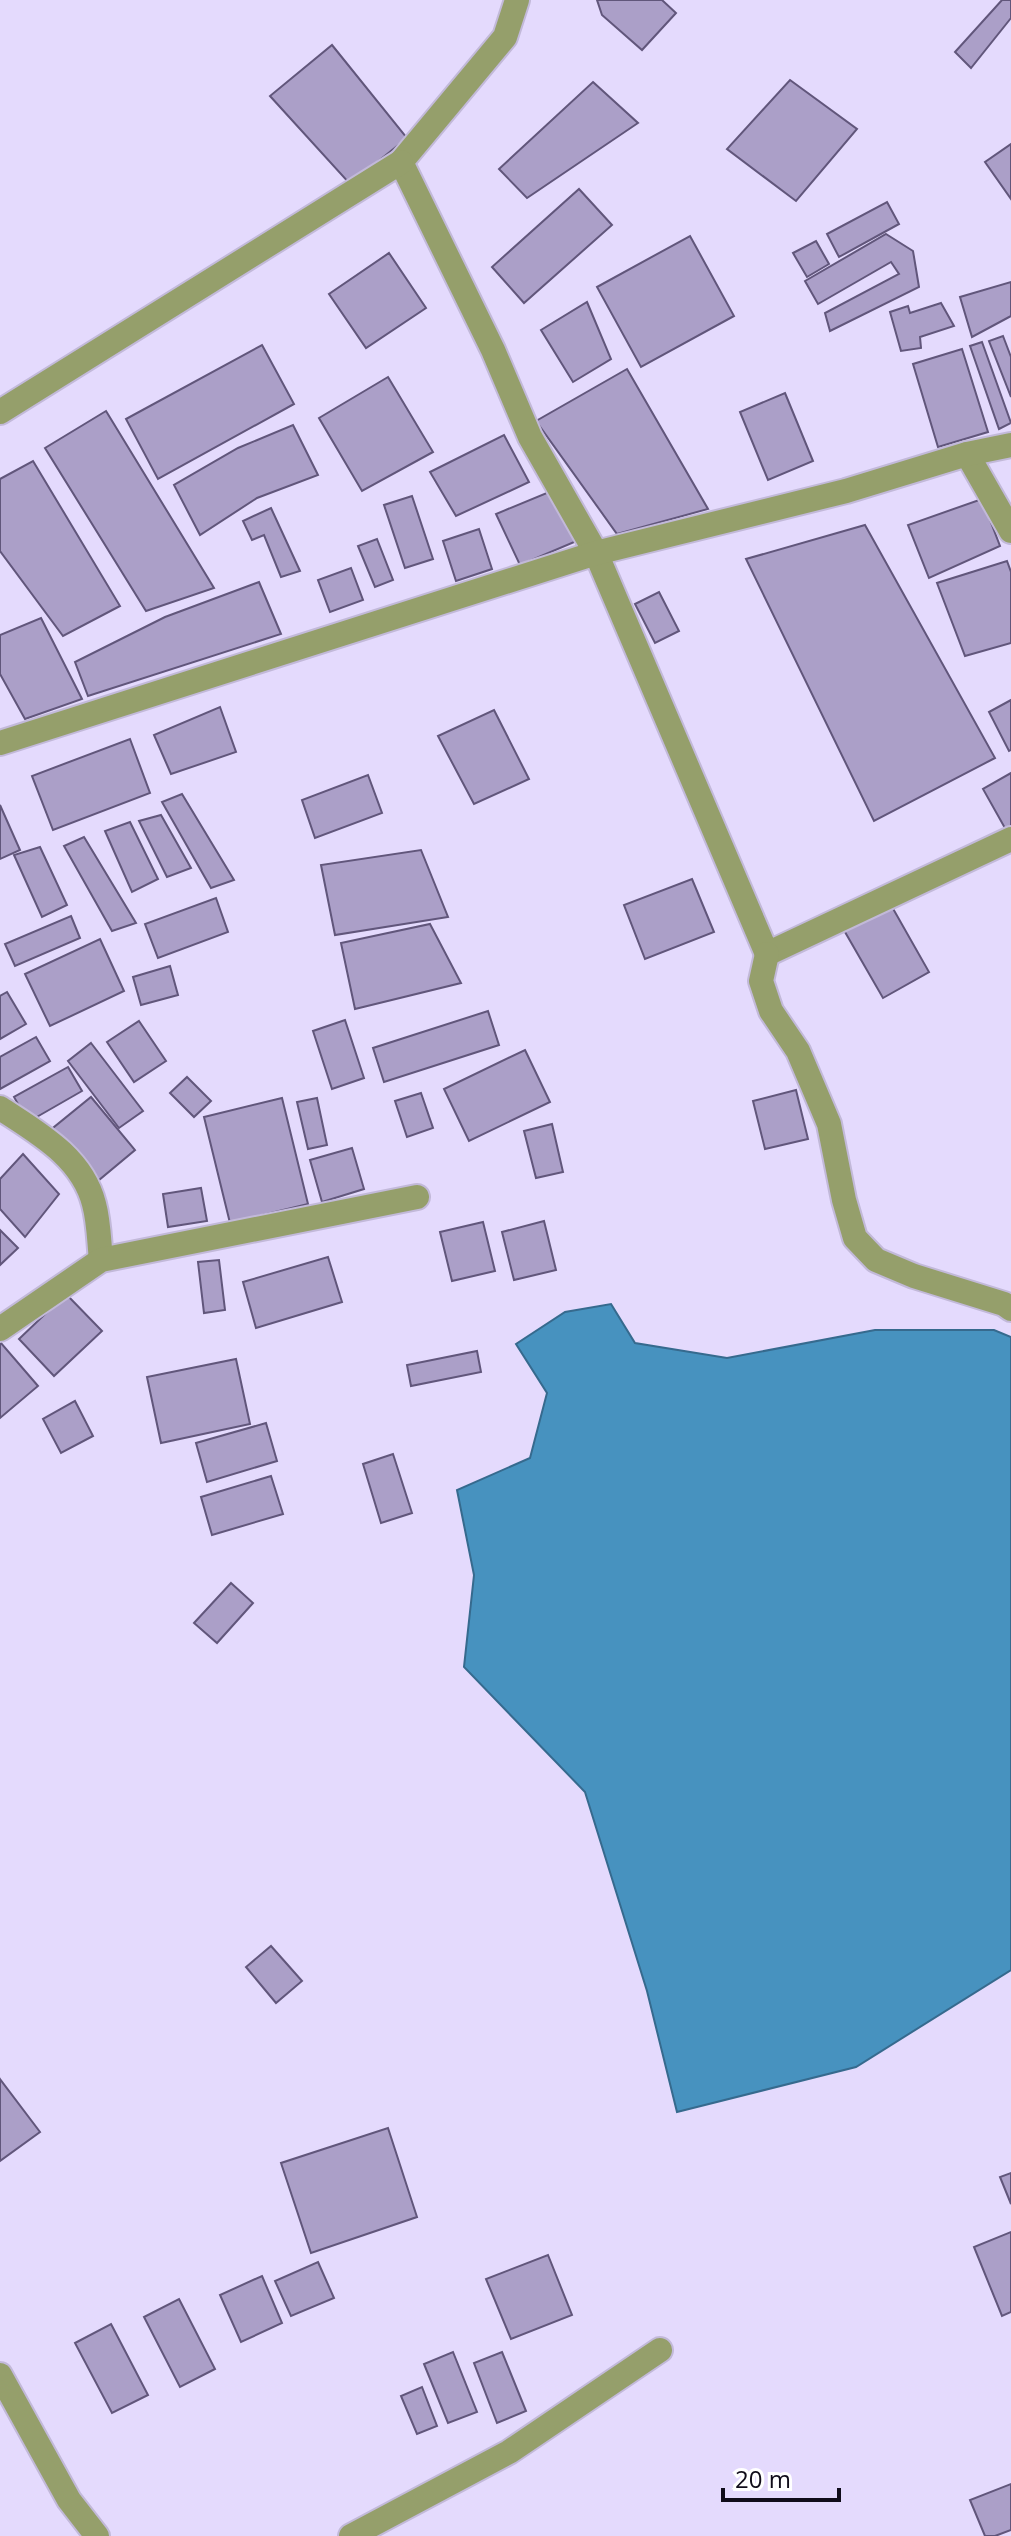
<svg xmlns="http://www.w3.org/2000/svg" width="1011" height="2536" viewBox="0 0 1011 2536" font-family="'Open Sans',sans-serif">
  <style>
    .water { fill: #4792bf; stroke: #366a8e; stroke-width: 2 }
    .building { fill: #ab9fc8; stroke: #61567b; stroke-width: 2 }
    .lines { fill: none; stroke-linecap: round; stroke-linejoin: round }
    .minor-casing { stroke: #c2b9d9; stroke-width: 28 }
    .minor { stroke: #959f6b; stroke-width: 24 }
  </style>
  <rect width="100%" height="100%" fill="#e4dafd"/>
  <polygon class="water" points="611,1304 635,1343 727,1358 875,1330 994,1330 1011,1337 1011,1970 856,2067 677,2112 647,1991 585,1792 464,1667 474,1575 457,1490 530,1458 547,1393 516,1344 565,1312"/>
  <g class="building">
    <polygon points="597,0 662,0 676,13 642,50 602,15"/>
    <polygon points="1002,0 1011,0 1011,18 971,68 955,52"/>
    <polygon points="332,45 407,138 350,184 270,96"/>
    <polygon points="790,80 857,129 796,201 727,149"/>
    <polygon points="593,82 638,123 527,198 499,169"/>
    <polygon points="1011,144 1011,199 985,162"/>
    <polygon points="579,189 612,225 524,303 492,267"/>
    <polygon points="887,202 899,224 839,257 827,234"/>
    <polygon points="886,234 913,251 919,287 830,331 825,313 899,274 891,262 818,304 805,281"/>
    <polygon points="690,236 734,316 641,367 597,287"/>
    <polygon points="816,241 829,264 807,277 793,253"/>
    <polygon points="389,253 426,308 366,348 329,294"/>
    <polygon points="1011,282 1011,316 972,337 960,297"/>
    <polygon points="587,302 611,359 573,382 541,330"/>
    <polygon points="941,303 954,326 920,337 921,348 901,351 890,312 908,306 910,313"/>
    <polygon points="1003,336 1011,357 1011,397 989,341"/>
    <polygon points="982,342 1011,423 999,429 970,346"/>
    <polygon points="262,345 294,404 158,479 126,419"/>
    <polygon points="962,349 988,432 938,447 913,364"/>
    <polygon points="627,369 708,509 617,534 536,421"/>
    <polygon points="388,377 433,452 362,491 319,418"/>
    <polygon points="785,393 813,461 768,480 740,412"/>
    <polygon points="106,411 214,588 146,611 45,448"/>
    <polygon points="293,425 318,475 257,498 200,535 174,485 238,448"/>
    <polygon points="504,435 529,482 456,516 430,472"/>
    <polygon points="33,461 120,606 63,636 0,551 0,479"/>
    <polygon points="554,490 579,540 520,565 496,514"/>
    <polygon points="412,496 433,559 405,568 384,505"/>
    <polygon points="982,499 1000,546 929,578 908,525"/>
    <polygon points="271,508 300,571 281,577 264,535 252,540 243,521"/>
    <polygon points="865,525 995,758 874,821 746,559"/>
    <polygon points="479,529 492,569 456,581 443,541"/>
    <polygon points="377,539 393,580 375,587 358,546"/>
    <polygon points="1007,561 1011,572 1011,643 965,656 937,583"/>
    <polygon points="351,568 363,600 330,612 318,580"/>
    <polygon points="259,582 281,634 88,696 75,662 165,617"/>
    <polygon points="659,592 679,631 655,643 635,604"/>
    <polygon points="41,618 82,699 25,719 0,674 0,635"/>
    <polygon points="1011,700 1011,750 1009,751 989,712"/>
    <polygon points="220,707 236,752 171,774 154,735"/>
    <polygon points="494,710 529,779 474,804 438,736"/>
    <polygon points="130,739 150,793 53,830 32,776"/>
    <polygon points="1011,773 1011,837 1010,837 983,789"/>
    <polygon points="368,775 382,813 315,838 302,800"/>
    <polygon points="182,794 234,880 211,888 162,802"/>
    <polygon points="0,805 20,850 0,859"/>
    <polygon points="161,815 191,868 167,877 139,821"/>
    <polygon points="130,822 158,879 132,892 105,831"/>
    <polygon points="84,837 136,923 112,931 64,846"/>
    <polygon points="40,847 67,905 42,917 14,855"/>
    <polygon points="421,850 448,917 335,935 321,865"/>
    <polygon points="692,879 714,932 645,959 624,905"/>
    <polygon points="216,898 228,932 158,958 145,924"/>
    <polygon points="887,898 929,972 883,998 841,925"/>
    <polygon points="71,916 80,938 15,966 5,944"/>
    <polygon points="430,924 461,983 355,1009 341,943"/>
    <polygon points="100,939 124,991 50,1026 25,974"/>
    <polygon points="170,966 178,995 141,1005 133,977"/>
    <polygon points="7,992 26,1024 0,1039 0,996"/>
    <polygon points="488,1011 499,1045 384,1082 373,1048"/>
    <polygon points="345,1020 364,1078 332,1089 313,1031"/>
    <polygon points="139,1021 166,1061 134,1082 107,1042"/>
    <polygon points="36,1037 50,1061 0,1089 0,1057"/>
    <polygon points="91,1043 143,1111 119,1128 68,1061"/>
    <polygon points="525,1050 550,1102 469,1141 444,1089"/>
    <polygon points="68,1067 82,1091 28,1122 14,1097"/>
    <polygon points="187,1077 211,1101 194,1117 170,1093"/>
    <polygon points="796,1090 808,1139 765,1149 753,1101"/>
    <polygon points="421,1093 433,1128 407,1137 395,1101"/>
    <polygon points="91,1097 135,1150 93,1185 48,1132"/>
    <polygon points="282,1098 308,1204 230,1223 204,1117"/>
    <polygon points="317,1098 327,1145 308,1149 297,1102"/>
    <polygon points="552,1124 563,1172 536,1178 524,1131"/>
    <polygon points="352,1148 364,1189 322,1202 310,1160"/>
    <polygon points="23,1154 59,1194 25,1237 0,1209 0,1179"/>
    <polygon points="201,1188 207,1221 168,1227 163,1194"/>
    <polygon points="544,1221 556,1270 514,1280 502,1232"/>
    <polygon points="483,1222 495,1271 452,1281 440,1232"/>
    <polygon points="0,1230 18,1248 0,1265"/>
    <polygon points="328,1257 342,1302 256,1328 243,1282"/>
    <polygon points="219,1260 225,1310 204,1313 198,1262"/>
    <polygon points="66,1294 102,1331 54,1376 19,1339"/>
    <polygon points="0,1342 38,1386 0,1418"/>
    <polygon points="477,1351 481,1372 411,1386 407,1365"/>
    <polygon points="236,1359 250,1424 161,1443 147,1377"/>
    <polygon points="75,1401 93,1436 61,1453 43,1419"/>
    <polygon points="266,1423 277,1461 207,1482 196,1443"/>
    <polygon points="393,1454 412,1513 381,1523 363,1464"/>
    <polygon points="271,1476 283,1514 212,1535 201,1497"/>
    <polygon points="231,1583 253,1603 217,1643 194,1623"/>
    <polygon points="271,1946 302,1981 276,2003 246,1967"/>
    <polygon points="0,2079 40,2132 0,2161"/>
    <polygon points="388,2128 417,2217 311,2253 281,2163"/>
    <polygon points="1011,2173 1011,2204 1000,2177"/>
    <polygon points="1011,2232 1011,2312 1002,2316 974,2247"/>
    <polygon points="548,2255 572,2315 511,2339 486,2279"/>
    <polygon points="318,2262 334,2298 291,2316 275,2281"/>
    <polygon points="262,2276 282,2323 241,2342 220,2295"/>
    <polygon points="179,2299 215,2369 180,2387 144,2317"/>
    <polygon points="111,2324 148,2395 112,2413 75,2343"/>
    <polygon points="453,2352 477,2412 448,2423 424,2364"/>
    <polygon points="502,2352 526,2411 497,2423 474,2363"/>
    <polygon points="422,2387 437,2426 417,2434 401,2396"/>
    <polygon points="1011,2484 1011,2530 995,2536 985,2536 970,2500"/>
  </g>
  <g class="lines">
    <defs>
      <g id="minor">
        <polyline points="517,0 505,37 401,162 493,350 530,437 596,553 767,954 1011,839"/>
        <polyline points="0,412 401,162"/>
        <polyline points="967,454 1011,531"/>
        <polyline points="0,743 596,553 846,491 967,454 1011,445"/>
        <polyline points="767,954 761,981 771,1011 798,1051 829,1124 844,1200 855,1238 876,1260 914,1276 1004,1304 1011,1309"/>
        <path d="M0 1108C38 1133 82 1157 94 1204 99 1222 99 1242 101 1260"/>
        <polyline points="0,1329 101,1260 417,1197"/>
        <polyline points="0,2375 69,2500 97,2536"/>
        <polyline points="351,2536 509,2452 660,2350"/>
      </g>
    </defs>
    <use href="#minor" class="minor-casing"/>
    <use href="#minor" class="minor"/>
  </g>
  <path d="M723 2488v12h116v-12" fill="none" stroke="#100c1a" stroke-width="4"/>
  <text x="735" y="2488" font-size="24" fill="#100c1a" stroke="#ffffff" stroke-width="6" paint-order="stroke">20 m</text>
</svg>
